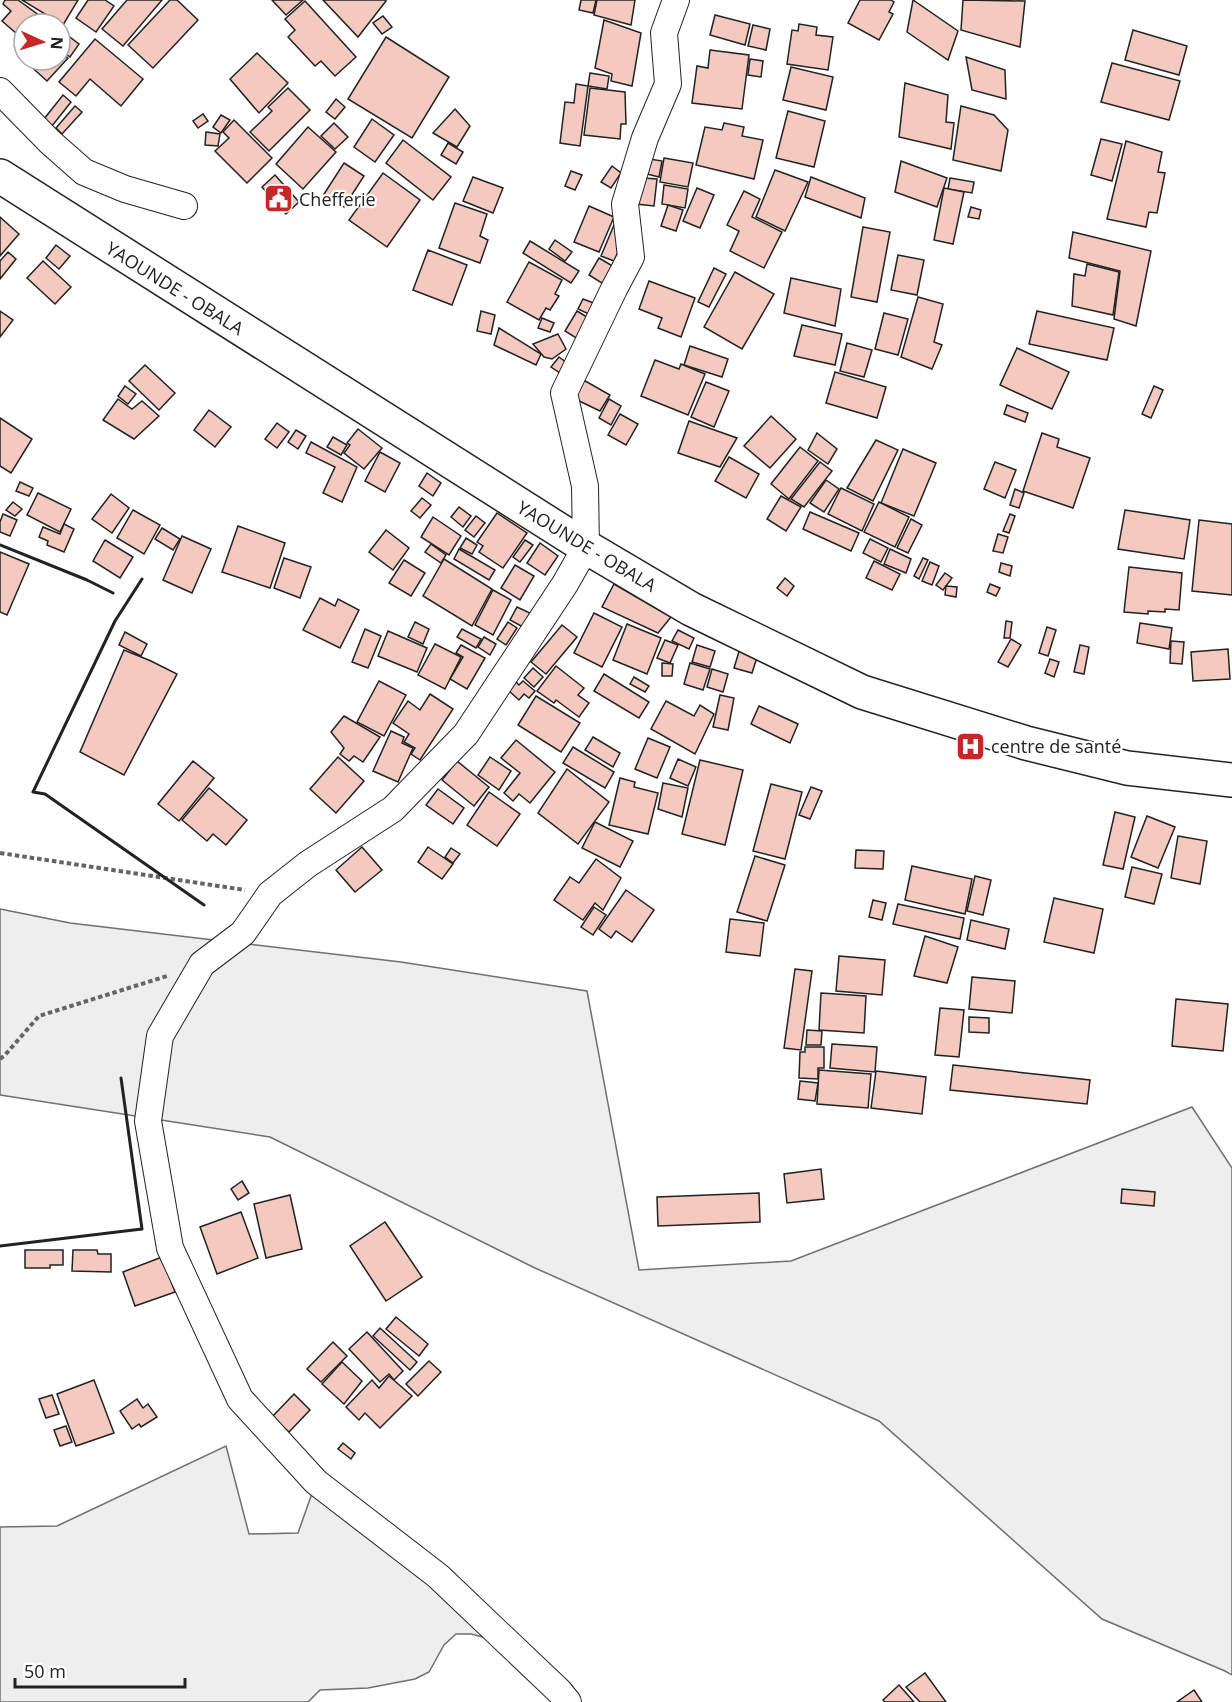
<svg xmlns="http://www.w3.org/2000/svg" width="1232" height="1702" viewBox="0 0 1232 1702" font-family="'Open Sans',sans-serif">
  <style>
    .green { fill: #eee; stroke: #6f6f6f; stroke-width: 1.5 }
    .building { fill: #f3c9c0; stroke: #222; stroke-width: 1.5 }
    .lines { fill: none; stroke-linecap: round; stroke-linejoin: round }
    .minor-casing { stroke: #222; stroke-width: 28 }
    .highway-casing { stroke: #222; stroke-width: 36 }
    .path { stroke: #646464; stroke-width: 4; stroke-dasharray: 4.5 3; stroke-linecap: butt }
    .minor { stroke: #fff; stroke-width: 26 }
    .highway { stroke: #fff; stroke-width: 33 }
    .wall { stroke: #222; stroke-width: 3 }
    .labels { text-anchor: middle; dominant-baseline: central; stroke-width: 4.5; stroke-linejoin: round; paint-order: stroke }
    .poi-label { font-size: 18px; fill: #222; stroke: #fff; text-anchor: start }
    .street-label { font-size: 18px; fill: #222; stroke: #fff }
  </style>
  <rect width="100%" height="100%" fill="#fff"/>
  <g class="green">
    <polygon points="0,909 70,923 401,962 587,991 639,1270 791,1261 1192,1107 1232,1168 1232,1675 1225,1671 1102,1619 879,1421 535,1268 270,1137 0,1095"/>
    <polygon points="226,1446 249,1534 298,1533 316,1482 510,1644 471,1634 456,1634 444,1645 429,1672 415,1679 368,1688 320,1690 308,1702 0,1702 0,1527 57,1526"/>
  </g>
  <g class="building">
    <polygon points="5,0 18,0 40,16 34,24 24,24 17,34 2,21 11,11 3,4"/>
    <polygon points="22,0 78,0 63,25"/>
    <polygon points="88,0 105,0 114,6 96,32 76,18"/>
    <polygon points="127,0 162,0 123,46 102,29"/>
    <polygon points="170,0 177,0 198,20 153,68 128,45"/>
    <polygon points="272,0 303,0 286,15"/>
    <polygon points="323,0 386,0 386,1 358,37"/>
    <polygon points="581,0 596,0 593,13 579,10"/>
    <polygon points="597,0 635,0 631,25 594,15"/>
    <polygon points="860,0 891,0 894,2 889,12 893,14 879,40 848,23"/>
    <polygon points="913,0 958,31 948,60 907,32"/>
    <polygon points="963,0 1025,1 1020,47 961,30"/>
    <polygon points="305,1 356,57 335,76 321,61 315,66 288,37 295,30 285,19"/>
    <polygon points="715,15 750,24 745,45 710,35"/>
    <polygon points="383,16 392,27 382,34 373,23"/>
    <polygon points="604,20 641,33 632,86 611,81 612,74 595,68"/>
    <polygon points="799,24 817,27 816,35 833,37 828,70 787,64 792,30 798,31"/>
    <polygon points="753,25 770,29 766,50 748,46"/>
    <polygon points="1133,30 1187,46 1179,75 1125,60"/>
    <polygon points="63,32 79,44 70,57 60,49 60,37"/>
    <polygon points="386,37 449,77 412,138 348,99"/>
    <polygon points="95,39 143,79 121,106 90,79 76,96 59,82"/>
    <polygon points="710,50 749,55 742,109 692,103 697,66 708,68"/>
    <polygon points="60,52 68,58 47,81 26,62 28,60 60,60"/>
    <polygon points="257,53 288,83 259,113 230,79"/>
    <polygon points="966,57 1005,70 1006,99 972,90"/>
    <polygon points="750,59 763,61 761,77 748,75"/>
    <polygon points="1112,63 1180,81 1169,120 1101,102"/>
    <polygon points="791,67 833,77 826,110 783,100"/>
    <polygon points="590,73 609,76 607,89 588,86"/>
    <polygon points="905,83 948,95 946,122 954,123 951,149 899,137"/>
    <polygon points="576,84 588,86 580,146 560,143 565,102 574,103"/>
    <polygon points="288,88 310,110 269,151 250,132 272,111 268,107"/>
    <polygon points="590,88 625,92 626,124 621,124 620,139 584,135"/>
    <polygon points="63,95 71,102 52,126 44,119"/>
    <polygon points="336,99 345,107 335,119 326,112"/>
    <polygon points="75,106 82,112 62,134 56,128"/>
    <polygon points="961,106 994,115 1008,130 1001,171 953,160"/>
    <polygon points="455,109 470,126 457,147 433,133"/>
    <polygon points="788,111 825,121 814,167 776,158"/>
    <polygon points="203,114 208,121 198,128 193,121"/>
    <polygon points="221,115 230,120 221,133 213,127"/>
    <polygon points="372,119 394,135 375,162 354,147"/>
    <polygon points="234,120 272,158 247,183 215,151 229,138 223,132"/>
    <polygon points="334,123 348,137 335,149 321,136"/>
    <polygon points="724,123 744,127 742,136 763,140 754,179 696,165 705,127 722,130"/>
    <polygon points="308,127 336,152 303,189 276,164"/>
    <polygon points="206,132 220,134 218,146 205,145"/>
    <polygon points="1101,139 1122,144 1112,181 1091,175"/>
    <polygon points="403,140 451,177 433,200 386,163"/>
    <polygon points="1126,141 1162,152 1158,172 1165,173 1157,213 1149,212 1146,227 1107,219"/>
    <polygon points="448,143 463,152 456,164 441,155"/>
    <polygon points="664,158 693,163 688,187 660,182"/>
    <polygon points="650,159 662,161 659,177 647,174"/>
    <polygon points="901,161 947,178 937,207 895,192"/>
    <polygon points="344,163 364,176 344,207 324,194"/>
    <polygon points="612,166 621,173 611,188 601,182"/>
    <polygon points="775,170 808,182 785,231 756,217"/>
    <polygon points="571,171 582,175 575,190 565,186"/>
    <polygon points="383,173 420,200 387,247 349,220"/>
    <polygon points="275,175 299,202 286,214 262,187"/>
    <polygon points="473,177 503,188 493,213 463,201"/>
    <polygon points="811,177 865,198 861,218 805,197"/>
    <polygon points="644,178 657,179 654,206 636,204"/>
    <polygon points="950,178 974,182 972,193 948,189"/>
    <polygon points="664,185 688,189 685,208 662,204"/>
    <polygon points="697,188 714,195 700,228 683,221"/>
    <polygon points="944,188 964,192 953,244 934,240"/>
    <polygon points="744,191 760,199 752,217 782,232 764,268 730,251 739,231 727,225"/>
    <polygon points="455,203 487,214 480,236 488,240 480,263 439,248"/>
    <polygon points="668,205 683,210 676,231 661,226"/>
    <polygon points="589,206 614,217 599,252 574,242"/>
    <polygon points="971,207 981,210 979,219 968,217"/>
    <polygon points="0,217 19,234 0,256"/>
    <polygon points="614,225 627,231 614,261 601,256"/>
    <polygon points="863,227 890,232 877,302 851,297"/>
    <polygon points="1073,232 1151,251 1136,326 1114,319 1120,271 1069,258"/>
    <polygon points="555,240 572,252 565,261 549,249"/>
    <polygon points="530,241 579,271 571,283 523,253"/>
    <polygon points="56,245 70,256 59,269 46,258"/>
    <polygon points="428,250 467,265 452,305 413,290"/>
    <polygon points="8,252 16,259 0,279 0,261"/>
    <polygon points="898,255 924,260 917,295 891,290"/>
    <polygon points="599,258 616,268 605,285 589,275"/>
    <polygon points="43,261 71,287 55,304 27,278"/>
    <polygon points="529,262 562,280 555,294 559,296 550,310 546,308 539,320 507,302"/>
    <polygon points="1087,264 1119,272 1113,315 1072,306 1074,274 1085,276"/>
    <polygon points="714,268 726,274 709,307 698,302"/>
    <polygon points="735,272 774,294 742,349 704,327"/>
    <polygon points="791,278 841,289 835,326 784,313"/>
    <polygon points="649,281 695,298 681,337 658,328 662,318 639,309"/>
    <polygon points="918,297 943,304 934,342 942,345 932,369 901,357"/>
    <polygon points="583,299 599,305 595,317 578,309"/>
    <polygon points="0,311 13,320 0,337"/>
    <polygon points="481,311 495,315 491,334 477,331"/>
    <polygon points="577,311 592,320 581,341 565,331"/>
    <polygon points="1037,311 1114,328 1107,360 1029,344"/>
    <polygon points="884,313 908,319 898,355 875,349"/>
    <polygon points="542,318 554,323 550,332 538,328"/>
    <polygon points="802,325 842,334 835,365 794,356"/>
    <polygon points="499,328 541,354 536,365 494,345"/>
    <polygon points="558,334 566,349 552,359 544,357 533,344"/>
    <polygon points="847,343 872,350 864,377 840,371"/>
    <polygon points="690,346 728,359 722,377 684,365"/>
    <polygon points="1017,348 1069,372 1052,409 1000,385"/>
    <polygon points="559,357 567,363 560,373 551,367"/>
    <polygon points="655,360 679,369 681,364 705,374 688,415 641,396"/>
    <polygon points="145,365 175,393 159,410 129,381"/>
    <polygon points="835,372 886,387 877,418 826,403"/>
    <polygon points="580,378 610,395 600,411 573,398"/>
    <polygon points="706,382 729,391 714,427 691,417"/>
    <polygon points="125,386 136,394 128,404 118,396"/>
    <polygon points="1154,386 1163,390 1151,418 1142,414"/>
    <polygon points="118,399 132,409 142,401 159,416 134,439 103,420"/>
    <polygon points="609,399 621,406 611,425 599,418"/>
    <polygon points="1007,405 1028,413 1025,422 1004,414"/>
    <polygon points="209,410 231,427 215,447 194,430"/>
    <polygon points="620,414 638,424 626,445 608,435"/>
    <polygon points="771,416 796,439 770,468 744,446"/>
    <polygon points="0,418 32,439 11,473 0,466"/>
    <polygon points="689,421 737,438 720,467 678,453"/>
    <polygon points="277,423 289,432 277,448 265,439"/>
    <polygon points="358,429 382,448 364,469 344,453 350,445 347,443"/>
    <polygon points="296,430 306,436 298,449 288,442"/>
    <polygon points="817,433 837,449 828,464 808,450"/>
    <polygon points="1042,433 1059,439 1057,447 1090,458 1073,508 1023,491"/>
    <polygon points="333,437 347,445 341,455 327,447"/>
    <polygon points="876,440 898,450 873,501 847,488"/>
    <polygon points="311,442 357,467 342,502 323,493 335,467 306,453"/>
    <polygon points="800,447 818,461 789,499 771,484"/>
    <polygon points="903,449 936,463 914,516 881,503"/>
    <polygon points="380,452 400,463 385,492 365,481"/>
    <polygon points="729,457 759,474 746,498 715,481"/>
    <polygon points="820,462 832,471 804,507 791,499"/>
    <polygon points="995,462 1016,470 1005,498 984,489"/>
    <polygon points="427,473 441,483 433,496 419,486"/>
    <polygon points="826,480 839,489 824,512 810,503"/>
    <polygon points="20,482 33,488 29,496 16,491"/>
    <polygon points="841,488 874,504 862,531 828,514"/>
    <polygon points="1015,489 1024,493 1019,508 1010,505"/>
    <polygon points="38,493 71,509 60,532 27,515"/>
    <polygon points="111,494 129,508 112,533 92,519"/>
    <polygon points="781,496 801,507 786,531 767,519"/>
    <polygon points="422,498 431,505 420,518 411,511"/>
    <polygon points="13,502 22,509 15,516 6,510"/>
    <polygon points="879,502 909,517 895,547 864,532"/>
    <polygon points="459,507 471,516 463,527 451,517"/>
    <polygon points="133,510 160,525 144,554 117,538"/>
    <polygon points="1125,510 1190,520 1184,559 1118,549"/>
    <polygon points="810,512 859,533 851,551 803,529"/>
    <polygon points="497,513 527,533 503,568 479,552 483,546 477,542"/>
    <polygon points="3,514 17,520 10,536 0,532 0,522"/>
    <polygon points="1010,514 1015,516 1009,533 1003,531"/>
    <polygon points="476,516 485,523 474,537 465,530"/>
    <polygon points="433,517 461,536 449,555 421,537"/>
    <polygon points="911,519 922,525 908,553 897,548"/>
    <polygon points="1199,520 1232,524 1232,595 1192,591"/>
    <polygon points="64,524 74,529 64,552 47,545 48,541 39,537 43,527 60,534"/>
    <polygon points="238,526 285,543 270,588 222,572"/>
    <polygon points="162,528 180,539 173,550 155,539"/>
    <polygon points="386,530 409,548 393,570 369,552"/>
    <polygon points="998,534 1008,537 1003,553 993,551"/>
    <polygon points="182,536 211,549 192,593 163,580"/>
    <polygon points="466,538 477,545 472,554 460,548"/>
    <polygon points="870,539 888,548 881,562 863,553"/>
    <polygon points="105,540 133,557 120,578 93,561"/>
    <polygon points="525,540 533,545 520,562 513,557"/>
    <polygon points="540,543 558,556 545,575 527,563"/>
    <polygon points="431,544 446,555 441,563 425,552"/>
    <polygon points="459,549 495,570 489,580 454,559"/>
    <polygon points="890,549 911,559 906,573 884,564"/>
    <polygon points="0,552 29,564 7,615 0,612"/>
    <polygon points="284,558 311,567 300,598 274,588"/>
    <polygon points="923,558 928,560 919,579 914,576"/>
    <polygon points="444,559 492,589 472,626 423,596"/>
    <polygon points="404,560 425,573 411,596 389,583"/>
    <polygon points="874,561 900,574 892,590 866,578"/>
    <polygon points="930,562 939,566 932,585 922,581"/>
    <polygon points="1001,563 1012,566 1010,576 999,572"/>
    <polygon points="515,565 534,576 520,600 501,588"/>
    <polygon points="1129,567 1182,573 1179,610 1165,609 1165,612 1148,611 1148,614 1124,612"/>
    <polygon points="945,573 952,578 943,590 936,585"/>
    <polygon points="785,578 794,586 787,596 777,588"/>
    <polygon points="614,584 671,617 658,633 602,607"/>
    <polygon points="990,584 1000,588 996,596 987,592"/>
    <polygon points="946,586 957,587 956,597 945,595"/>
    <polygon points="493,590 511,600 493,635 475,625"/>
    <polygon points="320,598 335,606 338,599 359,610 340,648 303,630"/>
    <polygon points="517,607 530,613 523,627 510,620"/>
    <polygon points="594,613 622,627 602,667 574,653"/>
    <polygon points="1006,621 1012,622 1010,638 1004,638"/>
    <polygon points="415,622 429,629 423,644 408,637"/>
    <polygon points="508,622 517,628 506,645 497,639"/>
    <polygon points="1140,623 1172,628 1169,649 1137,643"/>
    <polygon points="627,624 661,638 647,674 613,660"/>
    <polygon points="562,625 577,637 546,674 531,662"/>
    <polygon points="1047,627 1056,630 1048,656 1039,653"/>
    <polygon points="365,629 381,636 368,668 352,662"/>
    <polygon points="462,629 481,639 476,648 457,637"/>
    <polygon points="678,630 694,638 689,649 672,641"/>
    <polygon points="388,631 427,648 417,672 378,656"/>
    <polygon points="125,632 147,644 141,656 119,645"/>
    <polygon points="484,637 496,644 490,655 478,647"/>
    <polygon points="1011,639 1021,645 1008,667 998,662"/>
    <polygon points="665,640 678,645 670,663 657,658"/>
    <polygon points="1171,641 1184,642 1182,664 1170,663"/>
    <polygon points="435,644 461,657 445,689 418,675"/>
    <polygon points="461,645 485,658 467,689 450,679 463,657 456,653"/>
    <polygon points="697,645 715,651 710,667 692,662"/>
    <polygon points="741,645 759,651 752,673 734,668"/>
    <polygon points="1080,645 1089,647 1084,674 1074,672"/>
    <polygon points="1228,649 1230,679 1193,681 1191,652"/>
    <polygon points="124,650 151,661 177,674 124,775 80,752"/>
    <polygon points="1050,659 1059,662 1054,677 1045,673"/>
    <polygon points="662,663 673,664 672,676 662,676"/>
    <polygon points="690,663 710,669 703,690 684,684"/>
    <polygon points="556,666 584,688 578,695 589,703 579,717 556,700 554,703 537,691"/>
    <polygon points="533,668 543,677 534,687 524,678"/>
    <polygon points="712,669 728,674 723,692 707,687"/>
    <polygon points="604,674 649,702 639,718 594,691"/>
    <polygon points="634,677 649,686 645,692 630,684"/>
    <polygon points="379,681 406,695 384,736 357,722"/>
    <polygon points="523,681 535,691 529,698 524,694 519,700 509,691 516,682 519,685"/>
    <polygon points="430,694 453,709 420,760 411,754 415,748 404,742 409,734 393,723 408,701 420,710"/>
    <polygon points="720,695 734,698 728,730 713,727"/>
    <polygon points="536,696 580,723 561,752 518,725"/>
    <polygon points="666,701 694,716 700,705 714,714 695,754 651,729"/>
    <polygon points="759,706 798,724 790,743 751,724"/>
    <polygon points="344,716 380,737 363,762 354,756 349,761 340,754 344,748 331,732"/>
    <polygon points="391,731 404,737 402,743 413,748 398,782 373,771"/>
    <polygon points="593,737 620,753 613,767 585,750"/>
    <polygon points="648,738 670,747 657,778 635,769"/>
    <polygon points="516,740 555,772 530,803 519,794 513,801 504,793 520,773 501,758"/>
    <polygon points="573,747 614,772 605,788 563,763"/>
    <polygon points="338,757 364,781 336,813 310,789"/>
    <polygon points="490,757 511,771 499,790 478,775"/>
    <polygon points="678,759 696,767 688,786 670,778"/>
    <polygon points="700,760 743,770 725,845 682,834"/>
    <polygon points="193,761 214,778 179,821 158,804"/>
    <polygon points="457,761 489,787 474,806 442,780"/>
    <polygon points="567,769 609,802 578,844 538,813"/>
    <polygon points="620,778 635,782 634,787 658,793 648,834 609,825"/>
    <polygon points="663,783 688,788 682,817 658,809"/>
    <polygon points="771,784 802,792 785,859 753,851"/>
    <polygon points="811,787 822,791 810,819 799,815"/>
    <polygon points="209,788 247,820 226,845 213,834 207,841 182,820"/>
    <polygon points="438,789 464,808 453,824 426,805"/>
    <polygon points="489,792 520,814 497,846 467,825"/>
    <polygon points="1115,812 1135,817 1123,869 1103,865"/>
    <polygon points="1147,816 1175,827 1158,868 1131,857"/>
    <polygon points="595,822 633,841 620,867 582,848"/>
    <polygon points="1178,836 1207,841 1200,884 1171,878"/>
    <polygon points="362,847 382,870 355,892 336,870"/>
    <polygon points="428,847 453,864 442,879 418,862"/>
    <polygon points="451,848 460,854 453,863 445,857"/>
    <polygon points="856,850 884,851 883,869 855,868"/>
    <polygon points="755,856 785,865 767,921 737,912"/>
    <polygon points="596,859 621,878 603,910 595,903 583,920 554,900 570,877 579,883"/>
    <polygon points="912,866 972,879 965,914 905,900"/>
    <polygon points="1132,867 1162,874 1154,904 1125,897"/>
    <polygon points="975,876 991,880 983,915 967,911"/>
    <polygon points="626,890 654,910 632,942 616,931 611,938 599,929"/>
    <polygon points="1054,898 1103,909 1094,953 1044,942"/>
    <polygon points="873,900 886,903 882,920 869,917"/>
    <polygon points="898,904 964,918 960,939 893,924"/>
    <polygon points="594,907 606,915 593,935 581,927"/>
    <polygon points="730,919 764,923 760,956 726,952"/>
    <polygon points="971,920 1009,929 1005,949 967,940"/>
    <polygon points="925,936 958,947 947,983 914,976"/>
    <polygon points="839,956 885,960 882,995 836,991"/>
    <polygon points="795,969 812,971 801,1050 784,1048"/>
    <polygon points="972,977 1015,981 1012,1013 969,1009"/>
    <polygon points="821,993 866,996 864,1033 819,1030"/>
    <polygon points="1176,999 1228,1004 1223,1051 1172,1046"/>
    <polygon points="940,1008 964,1010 959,1057 935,1055"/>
    <polygon points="969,1017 989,1018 989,1033 969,1032"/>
    <polygon points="807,1030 822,1031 821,1045 806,1045"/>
    <polygon points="832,1044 877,1047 875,1072 830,1068"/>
    <polygon points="805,1047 824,1047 824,1068 818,1068 818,1079 799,1078 800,1052 805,1052"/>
    <polygon points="953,1065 1090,1080 1087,1104 950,1090"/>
    <polygon points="819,1070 871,1074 868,1108 817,1104"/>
    <polygon points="876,1071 926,1077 922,1114 871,1108"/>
    <polygon points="800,1081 818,1083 815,1101 798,1099"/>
    <polygon points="821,1169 824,1199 787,1203 784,1174"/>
    <polygon points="242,1181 249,1193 238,1200 231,1189"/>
    <polygon points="1122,1189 1155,1192 1154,1206 1121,1203"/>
    <polygon points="759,1193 760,1222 658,1226 657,1197"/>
    <polygon points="290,1195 302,1249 266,1258 254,1204"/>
    <polygon points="241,1212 258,1258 217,1274 200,1227"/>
    <polygon points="385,1222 422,1277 386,1301 350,1246"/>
    <polygon points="25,1250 63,1250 63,1265 50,1265 50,1268 25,1268"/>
    <polygon points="73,1250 97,1250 98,1254 111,1254 111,1272 72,1271"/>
    <polygon points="162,1257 175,1292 135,1306 123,1272"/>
    <polygon points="396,1317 428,1344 419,1356 386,1329"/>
    <polygon points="380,1328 417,1362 410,1370 373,1336"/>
    <polygon points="367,1332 403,1371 394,1380 389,1374 380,1382 349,1349"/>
    <polygon points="333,1342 347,1356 321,1382 307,1369"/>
    <polygon points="429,1361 441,1372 418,1396 406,1384"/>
    <polygon points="342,1362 362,1381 344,1404 322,1384"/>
    <polygon points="389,1376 412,1396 380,1428 365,1413 359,1420 346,1407 372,1380 379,1388"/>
    <polygon points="94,1380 114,1433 76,1446 57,1394"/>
    <polygon points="294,1394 310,1410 289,1432 272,1417"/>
    <polygon points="52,1395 59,1414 46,1418 39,1399"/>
    <polygon points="137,1399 143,1408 148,1404 157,1417 141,1427 139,1424 132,1429 120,1411"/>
    <polygon points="66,1426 72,1442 60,1446 54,1430"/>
    <polygon points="343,1443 355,1453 351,1459 338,1449"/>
    <polygon points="925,1673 946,1702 920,1702 906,1687"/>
    <polygon points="899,1685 914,1702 885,1702 883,1700"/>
    <polygon points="1194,1690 1202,1702 1177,1702"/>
  </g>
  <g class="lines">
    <defs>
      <g id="minor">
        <polyline points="0,91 50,142 84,172 125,189 184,206"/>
        <polyline points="568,1702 560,1692 438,1576 316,1482 240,1399 170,1248 148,1121 160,1036 202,964 243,933 270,894 308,864 393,809 466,734 565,584 586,547 585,486 564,393 614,289 631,257 625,204 645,138 668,84 664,33 676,0"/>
      </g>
      <polyline id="highway" points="0,176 586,547 691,609 862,692 1026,743 1127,768 1232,780"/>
    </defs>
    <use href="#minor" class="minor-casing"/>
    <use href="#highway" class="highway-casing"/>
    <g class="path">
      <polyline points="0,853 245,890"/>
      <polyline points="0,1059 5,1055 39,1016 167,976"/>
    </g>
    <use href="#minor" class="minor"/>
    <use href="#highway" class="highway"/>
    <g class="wall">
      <polyline points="0,545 87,580 113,593"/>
      <polyline points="142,579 115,621 33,792 45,794 204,905"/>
      <polyline points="0,1246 142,1229 121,1078"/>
    </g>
  </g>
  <defs>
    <symbol id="civic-square" viewBox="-11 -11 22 22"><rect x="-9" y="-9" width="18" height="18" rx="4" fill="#c62828" stroke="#fff"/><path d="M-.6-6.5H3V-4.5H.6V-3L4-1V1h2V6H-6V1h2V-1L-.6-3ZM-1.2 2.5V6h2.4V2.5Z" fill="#fff"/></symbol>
    <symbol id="hospital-square" viewBox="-11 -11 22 22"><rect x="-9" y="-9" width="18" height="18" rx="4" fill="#c62828" stroke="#fff"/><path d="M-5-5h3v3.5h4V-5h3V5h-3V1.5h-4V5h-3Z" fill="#fff"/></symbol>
  </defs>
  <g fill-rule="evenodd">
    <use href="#civic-square" x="262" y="182" width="33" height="33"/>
    <use href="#hospital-square" x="954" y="730" width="33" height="33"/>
  </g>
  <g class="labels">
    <g class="poi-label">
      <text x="299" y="199">Chefferie</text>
      <text x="991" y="746">centre de santé</text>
    </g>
    <g class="street-label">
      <text transform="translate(175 288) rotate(32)">YAOUNDE - OBALA</text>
      <text transform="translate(587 546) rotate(31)">YAOUNDE - OBALA</text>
    </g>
  </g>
  <g transform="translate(42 42) rotate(94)"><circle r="28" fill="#ffffff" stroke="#a7a7a7" stroke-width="1.5"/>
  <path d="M0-4.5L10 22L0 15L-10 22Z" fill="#c62828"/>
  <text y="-9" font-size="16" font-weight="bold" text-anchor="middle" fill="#222222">N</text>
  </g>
  <path d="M15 1678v9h170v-9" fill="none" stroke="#222222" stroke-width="3"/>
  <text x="24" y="1678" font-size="18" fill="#222222" stroke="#ffffff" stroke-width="4.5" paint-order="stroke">50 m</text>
</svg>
